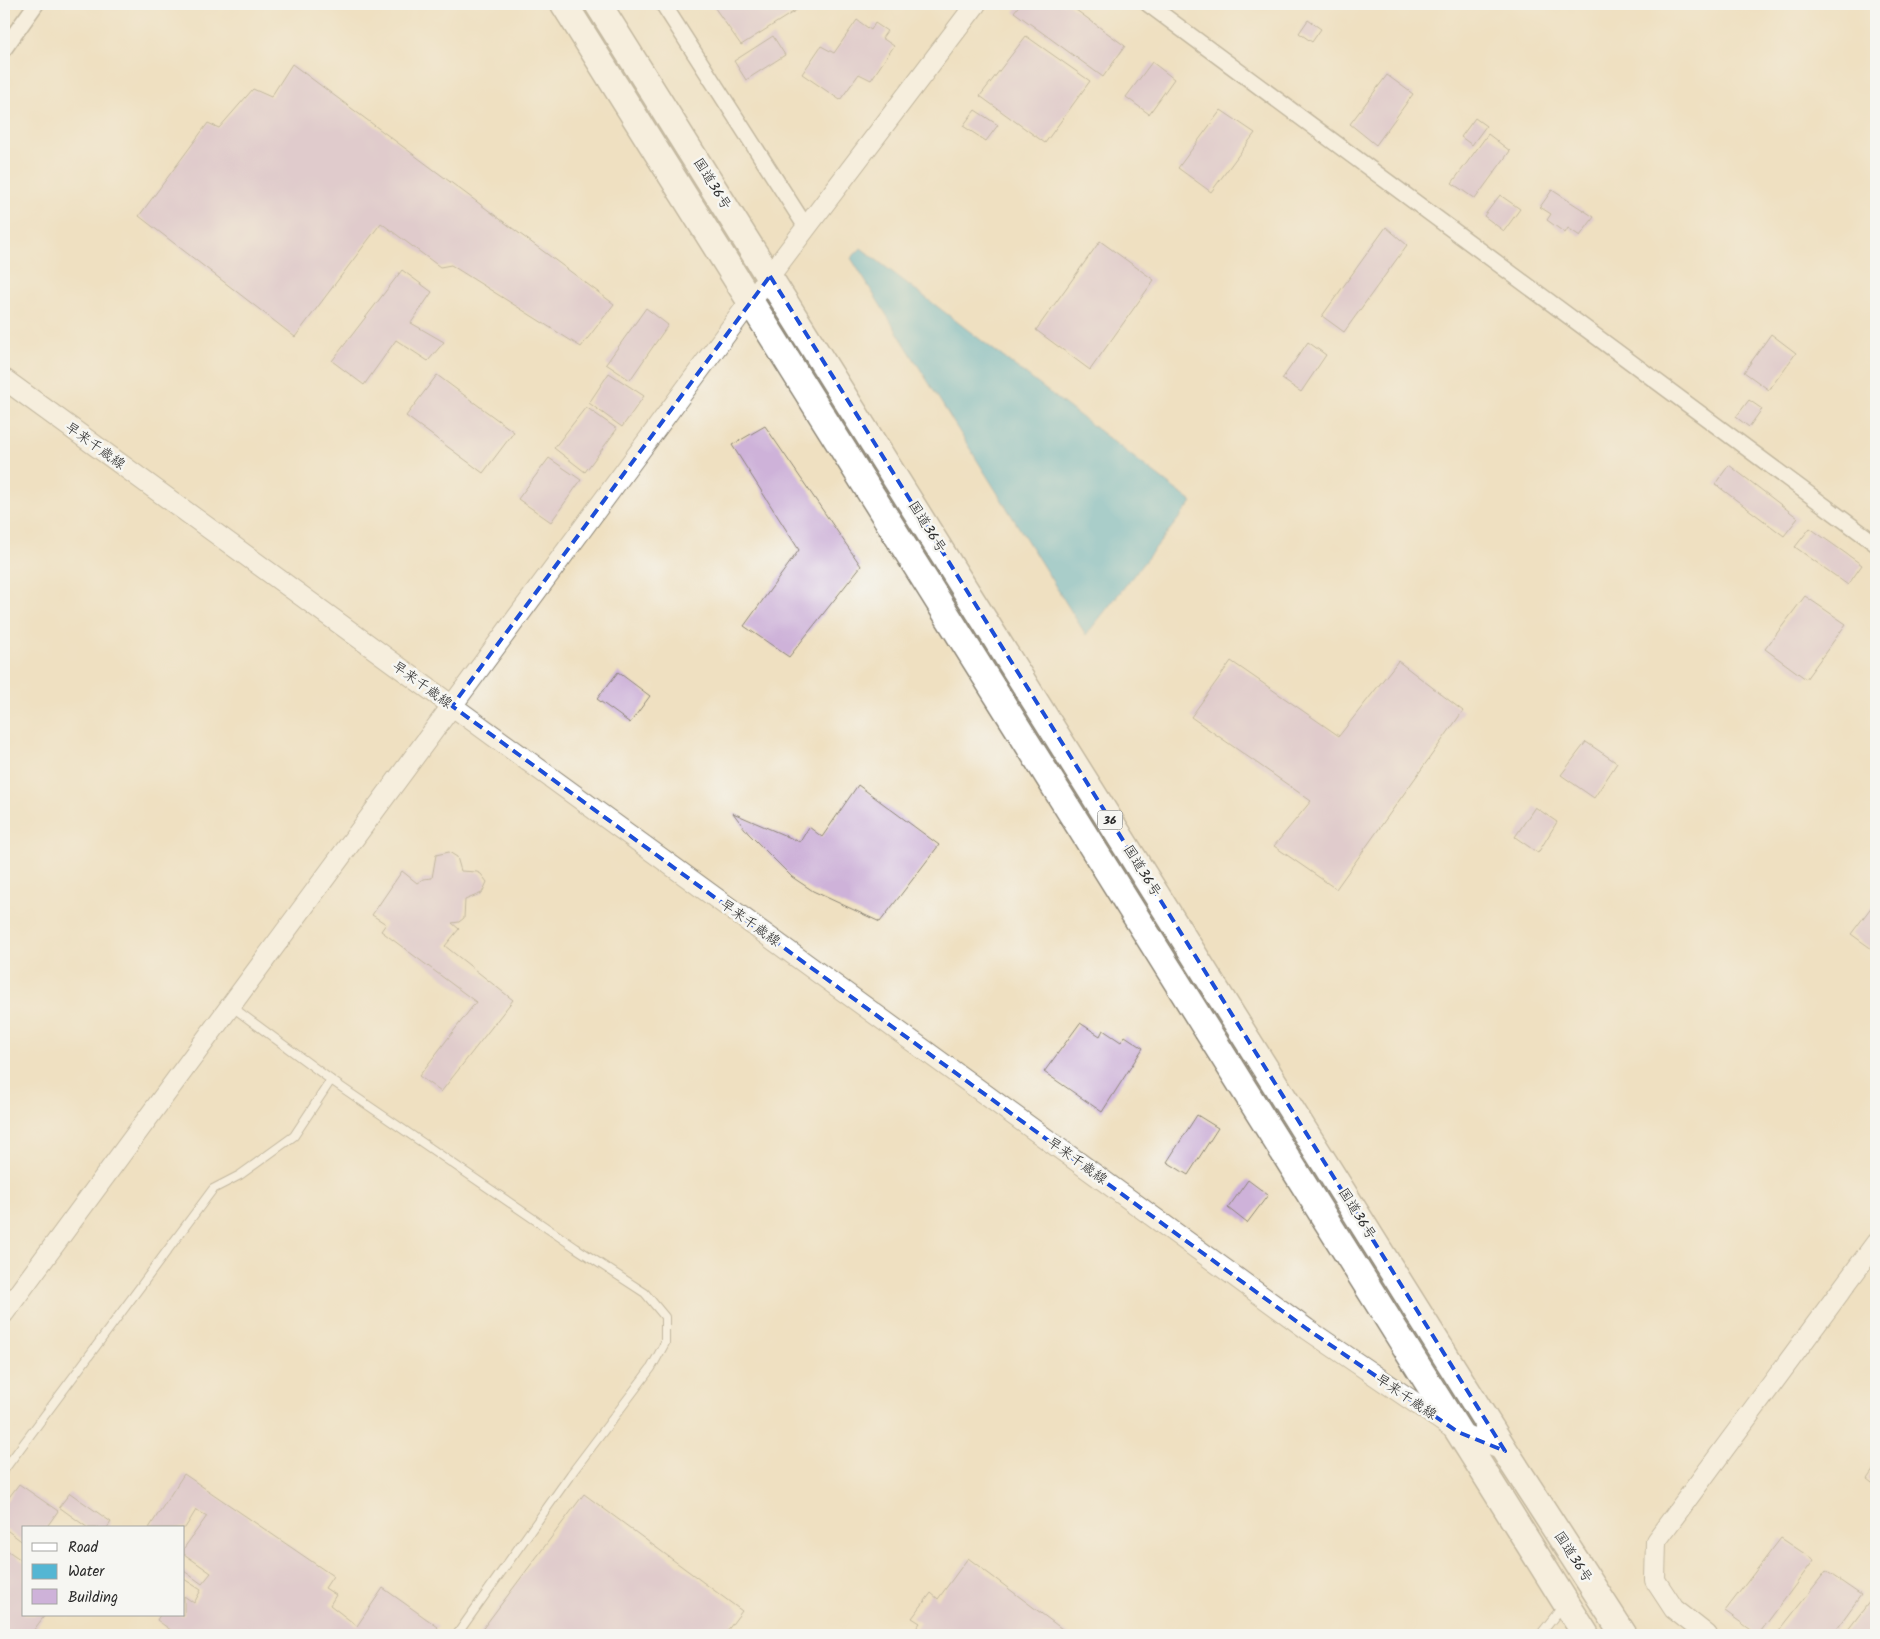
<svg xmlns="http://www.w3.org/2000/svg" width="1880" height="1639" viewBox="0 0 1880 1639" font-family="Kalam,'Klee One',sans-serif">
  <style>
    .water { fill: #54b6d3; stroke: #40707f }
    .building { fill: #ceb2d9 }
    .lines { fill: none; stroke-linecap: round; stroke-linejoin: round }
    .lane-casing { stroke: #8d8676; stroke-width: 10 }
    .street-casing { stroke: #8d8676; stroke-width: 18 }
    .secondary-casing { stroke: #8d8676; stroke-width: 22 }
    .highway-casing { stroke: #8d8676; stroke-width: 29 }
    .lane { stroke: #fff; stroke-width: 8 }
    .street { stroke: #fff; stroke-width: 15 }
    .secondary { stroke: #fff; stroke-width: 20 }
    .highway { stroke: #fff; stroke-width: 26 }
    .marked { fill: none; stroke: #1d4ed8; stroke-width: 4; stroke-dasharray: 10 6; stroke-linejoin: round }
    .labels { text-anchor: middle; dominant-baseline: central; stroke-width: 5; stroke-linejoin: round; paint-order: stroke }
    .shield { fill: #f6f6f2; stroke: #686867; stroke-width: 1 }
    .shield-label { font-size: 12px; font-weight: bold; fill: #2b2b2b }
    .street-label { font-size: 14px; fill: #2b2b2b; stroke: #f6f6f2 }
  </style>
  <rect width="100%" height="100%" fill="#f6f6f2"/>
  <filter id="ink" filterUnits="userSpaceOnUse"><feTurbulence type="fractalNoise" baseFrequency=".02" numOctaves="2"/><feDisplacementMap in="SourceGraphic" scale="10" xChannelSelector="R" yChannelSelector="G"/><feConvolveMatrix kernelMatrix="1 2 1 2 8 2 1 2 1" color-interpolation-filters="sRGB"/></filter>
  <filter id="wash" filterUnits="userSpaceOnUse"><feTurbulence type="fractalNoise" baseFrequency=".0096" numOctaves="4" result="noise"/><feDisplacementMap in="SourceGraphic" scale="20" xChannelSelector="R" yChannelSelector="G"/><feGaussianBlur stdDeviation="1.12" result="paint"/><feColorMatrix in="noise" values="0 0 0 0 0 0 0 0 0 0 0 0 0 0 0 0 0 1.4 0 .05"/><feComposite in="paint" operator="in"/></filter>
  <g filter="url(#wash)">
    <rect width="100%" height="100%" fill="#efe0c1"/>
    <polygon class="water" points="861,248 1192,502 1086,635 851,258"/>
    <g id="blocks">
      <g class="building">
        <polygon points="712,4 806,4 741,45"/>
        <polygon points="1020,4 1068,4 1125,46 1103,77 1014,12"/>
        <polygon points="857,20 871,30 875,23 887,31 882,38 894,46 871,80 859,74 840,100 802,74 821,46 834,53"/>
        <polygon points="1308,20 1321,29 1312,42 1299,33"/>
        <polygon points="773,36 785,55 746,80 734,61"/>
        <polygon points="1026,36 1090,81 1045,143 980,96"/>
        <polygon points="1152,62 1174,79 1149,114 1126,97"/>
        <polygon points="292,64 614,304 581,347 451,265 440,267 381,223 295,337 139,216 208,123 219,128 253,89 271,97"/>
        <polygon points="1387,75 1413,94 1376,145 1350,124"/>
        <polygon points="975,110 998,125 986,141 963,126"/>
        <polygon points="1221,110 1255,133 1211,192 1178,168"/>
        <polygon points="1475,118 1486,126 1472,145 1461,137"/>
        <polygon points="1488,134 1510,151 1475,199 1452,183"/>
        <polygon points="1552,190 1594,217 1580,236 1568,228 1565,233 1547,220 1551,214 1540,207"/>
        <polygon points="1500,195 1520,209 1504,231 1484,216"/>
        <polygon points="1386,227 1407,245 1344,332 1322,316"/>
        <polygon points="1100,241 1154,280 1090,370 1036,330"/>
        <polygon points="402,270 432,292 411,323 444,342 428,361 396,340 364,385 332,361"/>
        <polygon points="646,308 668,325 630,380 606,364"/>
        <polygon points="1771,334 1796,353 1769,390 1744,372"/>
        <polygon points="1308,342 1326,355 1301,392 1282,379"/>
        <polygon points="609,373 644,396 622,427 589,403"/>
        <polygon points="437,375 514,432 483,473 406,416"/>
        <polygon points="1749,400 1762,409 1749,427 1736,417"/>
        <polygon points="586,407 617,429 585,472 554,448"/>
        <polygon points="765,426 861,566 789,657 744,626 799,550 732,445"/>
        <polygon points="549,458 581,480 551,522 518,499"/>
        <polygon points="1729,465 1798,518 1784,536 1715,484"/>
        <polygon points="1810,528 1862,565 1848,585 1795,547"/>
        <polygon points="1805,596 1846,624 1806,679 1765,649"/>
        <polygon points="1231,661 1339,736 1398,661 1463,711 1336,889 1274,846 1311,801 1191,717"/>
        <polygon points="618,672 650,696 630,723 597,699"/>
        <polygon points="1586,742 1617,763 1594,798 1561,775"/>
        <polygon points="858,785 939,845 880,922 813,891 792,877 748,833 733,813 800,842 809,827 822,837"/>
        <polygon points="1535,807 1557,822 1538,853 1515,837"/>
        <polygon points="449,852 457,857 461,871 477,872 481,874 487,882 482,893 465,900 464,918 459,922 452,923 459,929 445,946 513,1000 441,1092 419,1076 476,1002 381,931 386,924 372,915 402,871 417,883 423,879 432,878 436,855"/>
        <polygon points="1876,901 1876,952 1851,934"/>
        <polygon points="1080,1023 1100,1036 1103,1030 1121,1042 1125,1036 1143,1048 1102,1112 1044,1072"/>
        <polygon points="1197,1115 1218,1128 1188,1175 1167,1162"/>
        <polygon points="1248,1180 1268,1195 1247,1223 1228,1208"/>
        <polygon points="1876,1466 1876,1486 1867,1479"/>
        <polygon points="184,1474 333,1576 325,1588 336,1595 330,1605 357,1626 383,1588 438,1627 432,1635 169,1635 172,1631 157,1620 160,1615 184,1615 184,1596 194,1603 201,1590 184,1579 184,1571 202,1584 211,1573 184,1554 184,1548 207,1516 196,1510 185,1528 149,1528"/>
        <polygon points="19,1484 58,1511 46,1528 24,1528 24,1543 4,1528 4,1504"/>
        <polygon points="70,1493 111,1522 107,1528 88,1528 59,1507"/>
        <polygon points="584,1494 742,1611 724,1635 478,1635"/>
        <polygon points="1781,1538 1814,1560 1758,1635 1725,1611"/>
        <polygon points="4,1548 24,1562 24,1615 45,1615 30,1635 4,1635"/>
        <polygon points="968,1558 1070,1635 911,1635 920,1623 912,1618 931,1593 938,1599"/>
        <polygon points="1826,1571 1861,1595 1832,1635 1776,1635"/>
        <polygon points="1870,1601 1876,1606 1876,1635 1844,1635"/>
      </g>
    </g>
  </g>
  <g filter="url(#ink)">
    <use href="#blocks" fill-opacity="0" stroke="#8d8676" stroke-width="1"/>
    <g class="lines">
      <defs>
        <g id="lane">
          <polyline points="231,1006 331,1080 576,1248 645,1293 665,1317 665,1343 651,1368 571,1474 458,1633"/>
          <polyline points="4,1470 213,1189 240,1175 294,1136 331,1080"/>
          <polyline points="1540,1635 1562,1607"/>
        </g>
        <g id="street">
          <polyline points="663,4 806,227"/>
          <polyline points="1148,4 1876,544"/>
          <polyline points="4,49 36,4"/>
        </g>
        <g id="secondary">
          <polyline points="4,379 1307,1329 1458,1432 1505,1451"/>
          <polyline points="4,1313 749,303 976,4"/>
          <polyline points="1707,1635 1674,1609 1655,1580 1656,1541 1876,1243"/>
        </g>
        <g id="highway">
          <polyline points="564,4 1586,1635"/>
          <polyline points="598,4 1505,1451 1624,1635"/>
        </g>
      </defs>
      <use href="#lane" class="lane-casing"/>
      <use href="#street" class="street-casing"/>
      <use href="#secondary" class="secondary-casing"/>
      <use href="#highway" class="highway-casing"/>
      <use href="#lane" class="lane"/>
      <use href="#street" class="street"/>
      <use href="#secondary" class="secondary"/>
      <use href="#highway" class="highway"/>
    </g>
  </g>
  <path d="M0 0H1880V1639H0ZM770 276 1505 1451 1458 1432 1307 1329 452 706Z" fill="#efe0c1" fill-opacity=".55" fill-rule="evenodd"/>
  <path class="marked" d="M770 276 1505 1451 1458 1432 1307 1329 452 706Z"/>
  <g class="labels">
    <rect class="shield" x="1097.5" y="810.5" width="25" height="19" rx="4"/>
    <g class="shield-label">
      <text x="1110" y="820">36</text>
    </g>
    <g class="street-label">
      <text transform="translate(712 184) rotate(58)">国道36号</text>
      <text transform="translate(95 446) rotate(36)">早来千歳線</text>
      <text transform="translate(927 527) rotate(58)">国道36号</text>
      <text transform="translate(422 685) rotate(36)">早来千歳線</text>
      <text transform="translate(1142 871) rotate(58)">国道36号</text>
      <text transform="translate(750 923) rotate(36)">早来千歳線</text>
      <text transform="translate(1077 1161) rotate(36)">早来千歳線</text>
      <text transform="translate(1357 1214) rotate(58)">国道36号</text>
      <text transform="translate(1406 1397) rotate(34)">早来千歳線</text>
      <text transform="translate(1573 1557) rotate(57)">国道36号</text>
    </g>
  </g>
  <rect width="1880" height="1639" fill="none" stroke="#f6f6f2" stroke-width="20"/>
  <rect x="22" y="1526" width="162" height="90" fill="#f6f6f2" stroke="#a5a5a2"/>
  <rect x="32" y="1543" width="25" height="8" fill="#ffffff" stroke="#a5a5a2"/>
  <text x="68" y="1552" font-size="15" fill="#2b2b2b">Road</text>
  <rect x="32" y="1564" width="25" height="15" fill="#54b6d3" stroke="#a5a5a2"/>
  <text x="68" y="1576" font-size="15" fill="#2b2b2b">Water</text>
  <rect x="32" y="1589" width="25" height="15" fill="#ceb2d9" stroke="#a5a5a2"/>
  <text x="68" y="1602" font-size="15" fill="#2b2b2b">Building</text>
</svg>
